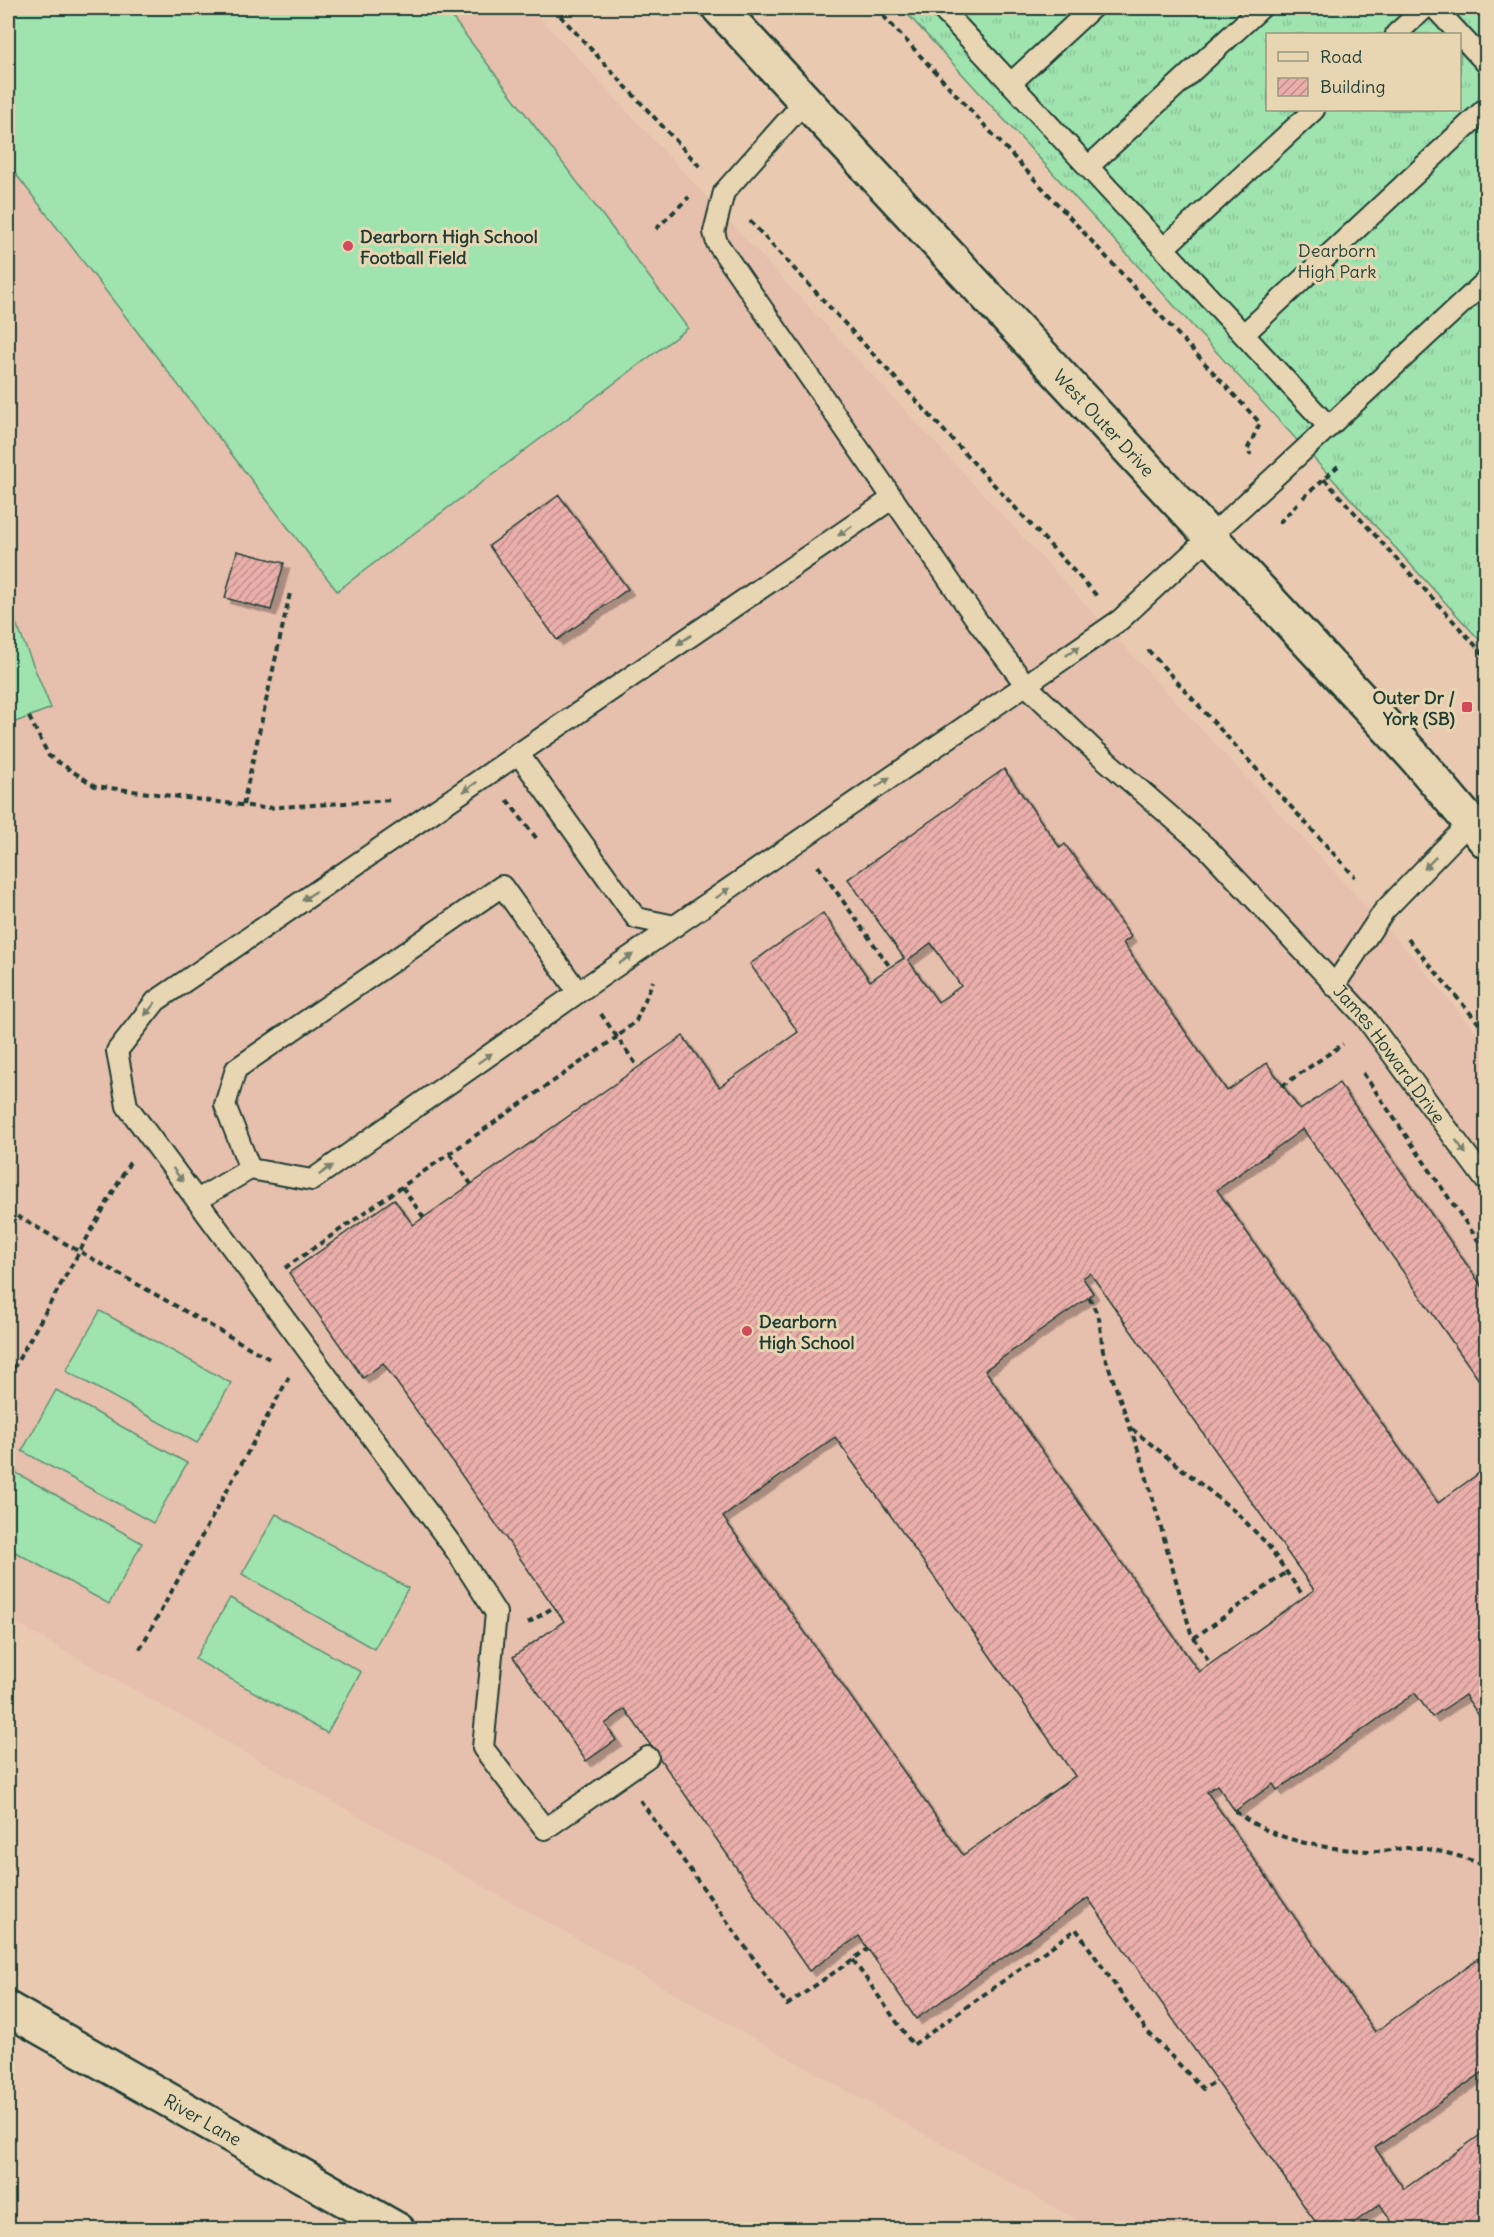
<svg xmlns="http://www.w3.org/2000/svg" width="1494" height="2237" viewBox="0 0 1494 2237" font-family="Delius,sans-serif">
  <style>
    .built { fill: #e6bfad }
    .grass { fill: url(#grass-tufts); stroke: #5f9072; stroke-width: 1.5; fill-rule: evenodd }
    .pitch { fill: #9fe3af; stroke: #5f9072; stroke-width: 1.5 }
    .building { fill: url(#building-hatch); stroke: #1f3d34; stroke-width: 1.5; fill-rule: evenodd; filter: url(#shadow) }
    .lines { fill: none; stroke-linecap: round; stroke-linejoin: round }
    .service-casing { stroke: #1f3d34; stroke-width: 24 }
    .minor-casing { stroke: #1f3d34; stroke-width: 38 }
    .secondary-casing { stroke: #1f3d34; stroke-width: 38 }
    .path { stroke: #1f3d34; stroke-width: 4; stroke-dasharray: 6 4.5; stroke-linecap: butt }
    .service { stroke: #e8d6b3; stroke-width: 20 }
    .minor { stroke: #e8d6b3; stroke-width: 33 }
    .secondary { stroke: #e8d6b3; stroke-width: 33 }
    .oneway { fill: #79826d }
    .poi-dot { fill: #d1495b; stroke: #e8d6b3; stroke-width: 2 }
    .labels { text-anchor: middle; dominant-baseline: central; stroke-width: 6; stroke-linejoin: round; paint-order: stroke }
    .poi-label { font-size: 18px; font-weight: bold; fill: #1f3d34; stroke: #e8d6b3; text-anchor: start }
    .park-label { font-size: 18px; fill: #25453a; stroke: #e8d6b3 }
    .street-label { font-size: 18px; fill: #1f3d34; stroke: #e8d6b3 }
  </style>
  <defs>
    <pattern id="grass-tufts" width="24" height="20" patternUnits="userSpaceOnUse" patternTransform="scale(1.5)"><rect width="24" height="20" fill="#9fe3af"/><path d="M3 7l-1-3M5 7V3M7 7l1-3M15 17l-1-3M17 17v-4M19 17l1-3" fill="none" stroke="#88c497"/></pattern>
    <pattern id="building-hatch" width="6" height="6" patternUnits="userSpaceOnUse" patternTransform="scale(1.5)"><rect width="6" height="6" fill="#ebafab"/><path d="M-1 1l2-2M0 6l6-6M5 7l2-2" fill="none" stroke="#be908c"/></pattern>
    <filter id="shadow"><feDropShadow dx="5.5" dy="5.5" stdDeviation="0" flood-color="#0004"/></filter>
  </defs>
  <rect width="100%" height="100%" fill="#e9cab1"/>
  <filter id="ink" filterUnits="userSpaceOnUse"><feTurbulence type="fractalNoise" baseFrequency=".0167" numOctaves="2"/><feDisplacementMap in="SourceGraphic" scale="12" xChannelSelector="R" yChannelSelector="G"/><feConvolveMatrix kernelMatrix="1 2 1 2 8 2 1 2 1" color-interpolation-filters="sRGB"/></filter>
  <g filter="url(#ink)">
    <polygon class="built" points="8,8 531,8 1414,958 1486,1044 1486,2229 1093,2229 8,1619"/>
    <path class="grass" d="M902 8H1486V647ZM1268 34H1460V110H1268Z"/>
    <g class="pitch">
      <polygon points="8,8 445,8 688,328 337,591 8,164"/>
      <polygon points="8,604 51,708 8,725"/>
      <polygon points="100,1311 231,1383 197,1443 66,1371"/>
      <polygon points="56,1390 187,1463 153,1523 22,1451"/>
      <polygon points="11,1470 142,1543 109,1604 8,1548 8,1477"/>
      <polygon points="276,1514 408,1588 374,1649 242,1574"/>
      <polygon points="230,1598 361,1672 327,1733 195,1659"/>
    </g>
    <g class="building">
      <polygon points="559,495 628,589 557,640 489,546"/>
      <polygon points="237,551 284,563 271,610 225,598"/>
      <path d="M1004 769 1060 848 1065 844 1131 937 1123 943 1227 1091 1267 1063 1300 1110 1339 1083 1486 1292V1390L1303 1129 1217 1190 1438 1503 1486 1468V1726L1465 1695 1432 1717 1415 1693 1277 1790 1273 1784 1235 1811 1217 1785 1207 1792 1375 2032 1486 1953V2070L1375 2148 1404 2189 1486 2131V2230H1397L1380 2204 1344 2230H1321L1088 1898 916 2019 859 1936 809 1971 625 1709 605 1724 616 1740 586 1761 513 1657 564 1621 383 1363 363 1378 289 1273 394 1199 413 1225 683 1036 719 1087 798 1032 750 964 823 913 870 981 890 967 904 958 848 879ZM931 943 961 986 938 1002 908 960ZM1090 1273 1314 1590 1199 1672 985 1370 1089 1297 1093 1293 1083 1278ZM835 1437 1075 1776 963 1855 723 1517Z"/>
    </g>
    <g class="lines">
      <defs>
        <g id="service">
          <polyline points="941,8 1329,427"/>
          <polyline points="1435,8 1486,63"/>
          <polyline points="1396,34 1425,8"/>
          <polyline points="1011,83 1092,8"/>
          <path id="s1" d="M805 101 724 192 714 232 717 243 978 622 1025 684 1094 750 1208 849 1365 1017 1486 1181"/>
          <polyline points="1088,167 1261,8"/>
          <polyline points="1164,248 1314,110"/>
          <polyline points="1244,334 1486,108"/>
          <polyline points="518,753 636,918 675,926"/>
          <polyline points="1334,986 1384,911 1471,821"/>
          <polyline points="250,1169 225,1105 236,1069 502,886 578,992"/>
          <polyline points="197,1200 250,1169 312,1180 583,989 1120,620 1486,281"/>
          <polyline points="648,1757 545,1829 483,1748 496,1613 457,1552 127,1106 117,1051 156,1001 893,498"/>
        </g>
        <g id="minor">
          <path id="s2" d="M8 2009 398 2230"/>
        </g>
        <g id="secondary">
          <path id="s3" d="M719 8 1414 756 1486 841"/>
        </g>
      </defs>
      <use href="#service" class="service-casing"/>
      <use href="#minor" class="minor-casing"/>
      <use href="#secondary" class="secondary-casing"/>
      <g class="path">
        <polyline points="553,8 703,170"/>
        <polyline points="876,8 1260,423 1247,450 1251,455"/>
        <polyline points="750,221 1097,596"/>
        <polyline points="656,229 689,197"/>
        <polyline points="1324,479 1486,657"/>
        <polyline points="1303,498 1338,466"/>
        <polyline points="1279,523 1298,503"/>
        <polyline points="1148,650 1355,877"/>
        <polyline points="29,717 49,756 95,786 264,808 393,800"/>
        <polyline points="507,800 537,839"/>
        <polyline points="243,805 290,593"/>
        <polyline points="818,866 890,967"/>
        <polyline points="1408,939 1486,1032"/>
        <polyline points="601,1014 617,1037 636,1021 653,981"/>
        <polyline points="1363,1073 1486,1252"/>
        <polyline points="1282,1086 1343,1044"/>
        <polyline points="450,1154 471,1184"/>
        <polyline points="402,1187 424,1218"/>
        <polyline points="8,1211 273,1361"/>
        <polyline points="285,1268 617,1037 638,1067"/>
        <polyline points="1089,1297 1099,1318 1103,1351 1142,1461 1191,1633 1210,1663"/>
        <polyline points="8,1378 130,1162"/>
        <polyline points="1132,1429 1237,1513 1267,1544 1304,1597"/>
        <polyline points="528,1623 554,1607"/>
        <polyline points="1194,1638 1287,1572"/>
        <polyline points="140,1649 289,1377"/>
        <polyline points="640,1800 787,2005 868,1949"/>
        <path d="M1235 1811C1272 1841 1327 1850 1374 1851 1389 1852 1405 1846 1420 1848 1442 1851 1465 1857 1486 1866"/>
        <polyline points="853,1960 913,2045 1076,1929 1147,2031 1203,2089 1216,2081"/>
      </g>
      <use href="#service" class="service"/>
      <use href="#minor" class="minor"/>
      <use href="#secondary" class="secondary"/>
    </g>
    <defs><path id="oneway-solid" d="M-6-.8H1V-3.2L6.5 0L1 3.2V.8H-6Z" transform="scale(1.5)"/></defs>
    <g class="oneway">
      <use href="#oneway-solid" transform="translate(845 531) rotate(146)"/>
      <use href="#oneway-solid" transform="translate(684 640) rotate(146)"/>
      <use href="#oneway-solid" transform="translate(1073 651) rotate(-34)"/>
      <use href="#oneway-solid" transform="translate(883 782) rotate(-35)"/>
      <use href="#oneway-solid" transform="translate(470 787) rotate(145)"/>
      <use href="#oneway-solid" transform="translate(1430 863) rotate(134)"/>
      <use href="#oneway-solid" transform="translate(723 893) rotate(-35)"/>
      <use href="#oneway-solid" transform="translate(309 896) rotate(146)"/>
      <use href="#oneway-solid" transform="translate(626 959) rotate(-34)"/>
      <use href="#oneway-solid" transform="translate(150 1009) rotate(129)"/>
      <use href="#oneway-solid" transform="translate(485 1058) rotate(-35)"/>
      <use href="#oneway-solid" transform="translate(1461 1147) rotate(54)"/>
      <use href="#oneway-solid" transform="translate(326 1170) rotate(-35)"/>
      <use href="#oneway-solid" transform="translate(178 1175) rotate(53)"/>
    </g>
  </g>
  <g class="poi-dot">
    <circle cx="348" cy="246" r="6"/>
    <rect x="1461" y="701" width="12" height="12" rx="3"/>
    <circle cx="747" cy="1331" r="6"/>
  </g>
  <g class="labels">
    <g class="poi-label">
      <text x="360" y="236">Dearborn High School<tspan x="360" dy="21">Football Field</tspan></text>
      <text x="1455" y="697" text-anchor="end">Outer Dr /<tspan x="1455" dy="21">York (SB)</tspan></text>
      <text x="759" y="1321">Dearborn<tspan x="759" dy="21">High School</tspan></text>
    </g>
    <g class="park-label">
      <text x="1337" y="250">Dearborn<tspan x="1337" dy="21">High Park</tspan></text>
    </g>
    <g class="street-label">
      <text stroke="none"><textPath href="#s3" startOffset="566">West Outer Drive</textPath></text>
      <text stroke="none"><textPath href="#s1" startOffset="1233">James Howard Drive</textPath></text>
      <text stroke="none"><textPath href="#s2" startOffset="224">River Lane</textPath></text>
    </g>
  </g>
  <rect width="1494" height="2237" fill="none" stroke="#e8d6b3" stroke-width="30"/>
  <rect x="15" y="15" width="1464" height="2207" fill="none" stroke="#1f3d34" stroke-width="2" filter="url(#ink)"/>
  <rect x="1266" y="33" width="195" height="78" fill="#e8d6b3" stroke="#989980" stroke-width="1.5"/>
  <rect x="1278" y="52" width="30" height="9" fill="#e8d6b3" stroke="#989980" stroke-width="1.5"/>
  <text x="1320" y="63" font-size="18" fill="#1f3d34">Road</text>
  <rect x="1278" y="78" width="30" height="18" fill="url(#building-hatch)" stroke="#989980" stroke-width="1.5"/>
  <text x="1320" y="93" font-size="18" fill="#1f3d34">Building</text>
</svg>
